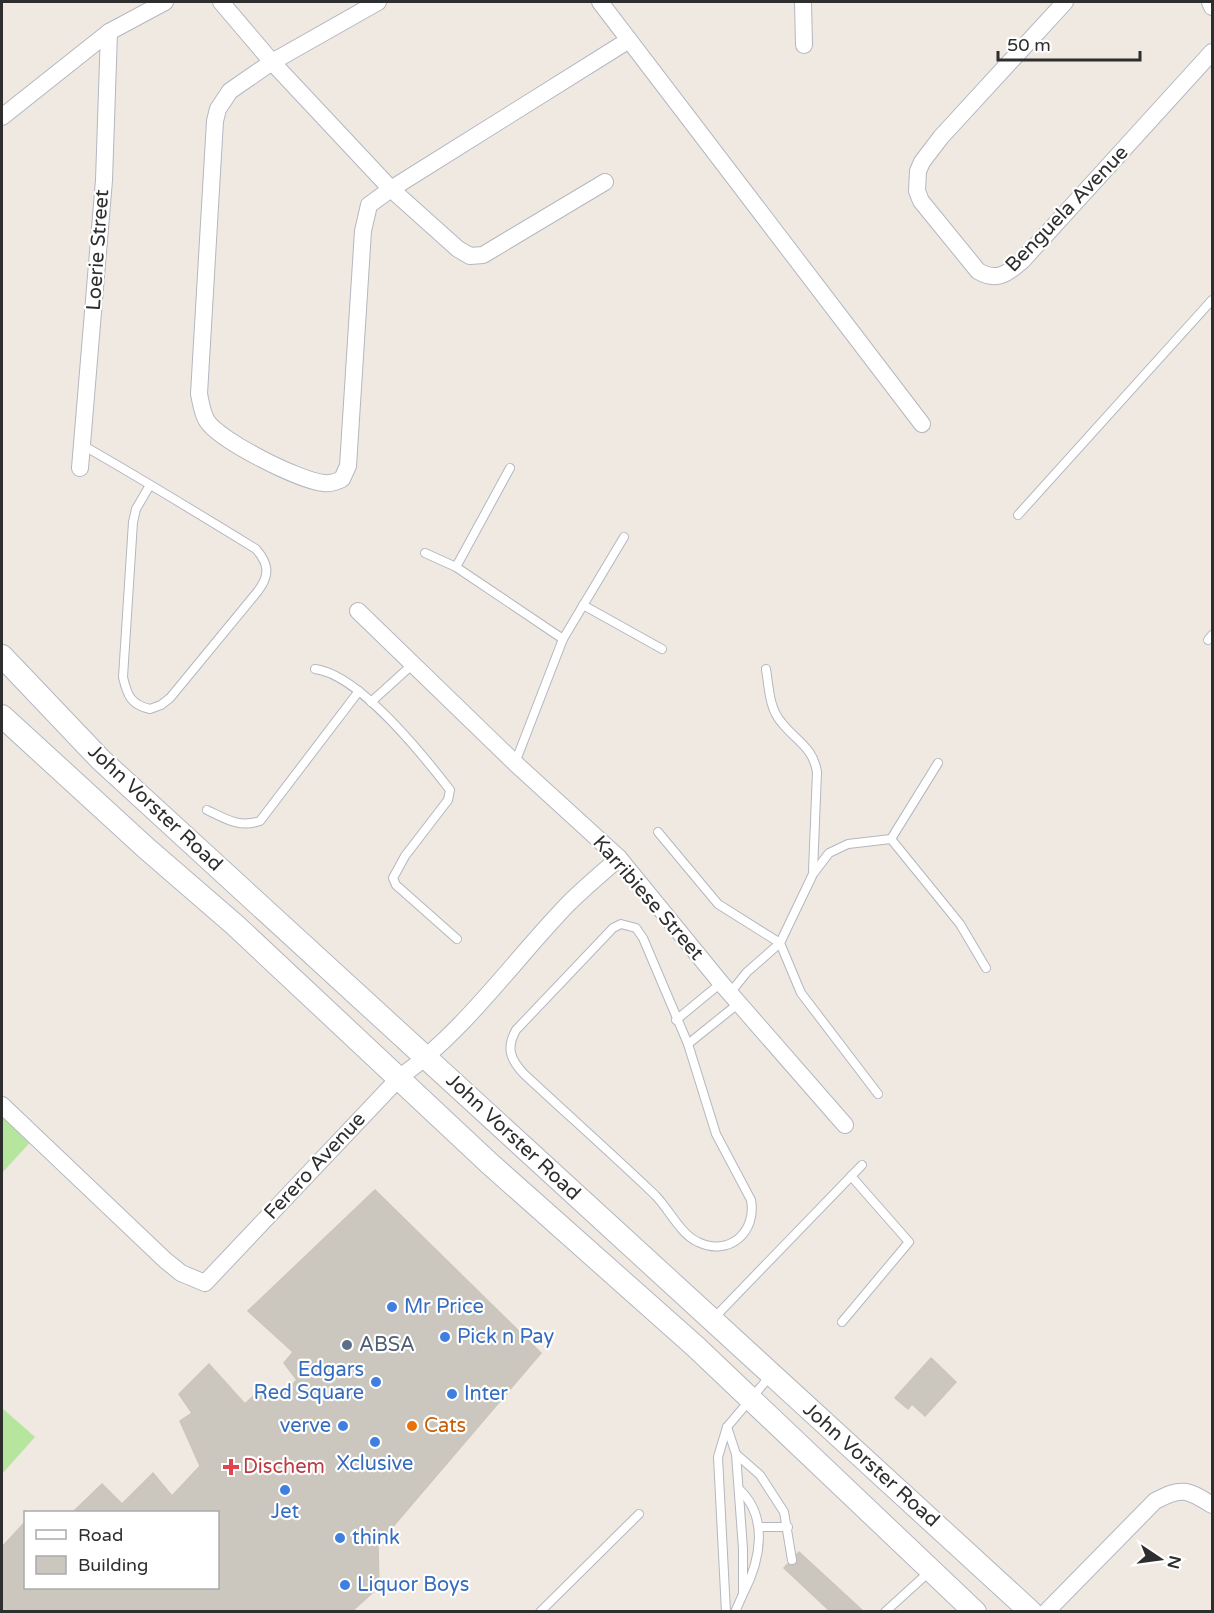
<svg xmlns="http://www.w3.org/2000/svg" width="1214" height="1613" viewBox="0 0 1214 1613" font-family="'Varela Round',sans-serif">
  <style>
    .green { fill: #b6e59e }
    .building { fill: #cbc7bf; stroke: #cbc5ba; stroke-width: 1.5 }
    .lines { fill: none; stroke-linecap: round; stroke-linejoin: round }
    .lane-casing { stroke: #b4b7c1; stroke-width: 10 }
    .street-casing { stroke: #b4b7c1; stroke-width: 18 }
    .secondary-casing { stroke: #b4b7c1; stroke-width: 24 }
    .lane { stroke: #fff; stroke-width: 8 }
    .street { stroke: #fff; stroke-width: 16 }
    .secondary { stroke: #fff; stroke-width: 22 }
    .shop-dot { fill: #3f7fe0; stroke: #fff; stroke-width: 2 }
    .service-dot { fill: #5c6f8a; stroke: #fff; stroke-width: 2 }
    .food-dot { fill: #e8710a; stroke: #fff; stroke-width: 2 }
    .health-dot { fill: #e0444e; stroke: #fff; stroke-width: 2 }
    .labels { text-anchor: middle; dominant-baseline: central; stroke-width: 4.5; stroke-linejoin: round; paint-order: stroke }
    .street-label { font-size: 20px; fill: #2e2e2e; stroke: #fff }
    .shop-label { font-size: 20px; fill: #366cbe; stroke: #fff; text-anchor: start }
    .service-label { font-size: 20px; fill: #4e5e75; stroke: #fff; text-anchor: start }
    .food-label { font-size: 20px; fill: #c56008; stroke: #fff; text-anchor: start }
    .health-label { font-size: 20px; fill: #be3a42; stroke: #fff; text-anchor: start }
  </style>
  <rect width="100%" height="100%" fill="#efe9e1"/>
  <g class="green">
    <polygon points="2,1107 35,1137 2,1173"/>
    <polygon points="2,1408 35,1437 2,1474"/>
  </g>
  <g class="building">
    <polygon points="375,1190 541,1353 378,1544 379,1587 351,1612 2,1612 2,1547 26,1521 26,1588 218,1588 218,1512 73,1512 102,1484 122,1504 153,1473 172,1496 200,1466 180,1421 192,1413 179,1394 209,1364 245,1404 264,1386 277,1398 297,1380 284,1363 293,1352 248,1311"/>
    <polygon points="931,1358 956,1382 925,1416 912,1404 908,1409 895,1398"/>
    <polygon points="799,1552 864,1612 831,1612 784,1568"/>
  </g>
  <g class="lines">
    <defs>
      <g id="lane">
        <path d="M84 446C142 479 199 514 256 549 269 564 270 575 258 591L170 698 161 705 150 709C131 705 127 695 123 677L133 522 136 509 150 485"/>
        <polyline points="1018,515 1212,300"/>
        <polyline points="425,553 456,567 563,639"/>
        <polyline points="456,567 510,468"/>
        <polyline points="583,605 662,649"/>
        <polyline points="1208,640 1212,635"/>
        <path d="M315 669C358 674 423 755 450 790L448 800 405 856 393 878 396 885 457 939"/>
        <path d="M766 669C769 687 769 709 782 723 796 741 813 747 817 772L813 871"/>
        <polyline points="371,702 413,664"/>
        <polyline points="515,763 563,639 624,537"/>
        <polyline points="938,763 891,839 960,924 986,968"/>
        <path d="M207 810C226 819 239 828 260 821L359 691"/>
        <polyline points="658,832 718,904 780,943 801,993 878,1094"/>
        <path d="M621 924 636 928 643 938 688 1044 716 1134 751 1200C757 1232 729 1257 698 1242 680 1234 669 1209 655 1195 612 1154 567 1114 524 1074 510 1059 506 1048 516 1030L613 928Z"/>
        <polyline points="730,993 747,972 780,943 813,874 829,853 848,844 891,839"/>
        <polyline points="676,1020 721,983"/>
        <polyline points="688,1044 739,1003"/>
        <polyline points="713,1319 862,1165"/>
        <polyline points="842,1322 909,1242 851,1176"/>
        <polyline points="727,1427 736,1454 743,1549 743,1594 735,1612"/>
        <polyline points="736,1454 760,1475 784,1512 792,1560"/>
        <path d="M740 1490C768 1517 761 1559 744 1592"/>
        <polyline points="759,1527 788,1527"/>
        <polyline points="540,1612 639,1514"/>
        <polyline points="726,1612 718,1457 727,1427 771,1375"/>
        <polyline points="885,1612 929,1572"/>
      </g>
      <g id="street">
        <polyline points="221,2 272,62 391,189 458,249 470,256 483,255 605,182"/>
        <path d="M378 2 272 62 230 91 218 109 215 121 199 394C201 403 202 413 207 421 220 441 300 481 324 483 331 484 336 482 342 479L348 466 363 231 369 205 391 189 629 40"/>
        <polyline points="600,2 922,424"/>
        <polyline points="803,2 804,45"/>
        <path d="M1065 2 941 137 922 162 918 171 917 191 921 201 978 271C997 282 1007 274 1022 261L1212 52"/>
        <polyline points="1210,2 1212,7"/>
        <polyline points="2,117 109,32 165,2"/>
        <polyline points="80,468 104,180 109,32"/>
        <polyline points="358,611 515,763 619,858 721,983 845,1125"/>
        <path d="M2 1105 165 1260 181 1273 205 1283 400 1077C466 1030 512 962 568 904 584 888 602 873 619 858"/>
        <path d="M1046 1612 1155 1501C1181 1487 1187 1489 1212 1505"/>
      </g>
      <g id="secondary">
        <polyline points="2,656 101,760 1031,1612"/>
        <polyline points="2,716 146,848 235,925 489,1163 696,1347 975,1612"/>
      </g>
    </defs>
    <use href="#lane" class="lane-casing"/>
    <use href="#street" class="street-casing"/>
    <use href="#secondary" class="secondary-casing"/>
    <use href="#lane" class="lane"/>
    <use href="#street" class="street"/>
    <use href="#secondary" class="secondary"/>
  </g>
  <g class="shop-dot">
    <circle cx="392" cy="1307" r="6"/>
    <circle cx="445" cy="1337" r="6"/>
    <circle cx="376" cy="1382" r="6"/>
    <circle cx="452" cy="1394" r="6"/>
    <circle cx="343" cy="1426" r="6"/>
    <circle cx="375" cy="1442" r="6"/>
    <circle cx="285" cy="1490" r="6"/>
    <circle cx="340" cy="1538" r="6"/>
    <circle cx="345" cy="1585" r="6"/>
  </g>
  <circle class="service-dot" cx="347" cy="1345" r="6"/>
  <circle class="food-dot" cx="412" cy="1426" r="6"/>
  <path class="health-dot" d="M228 1458h6v6h6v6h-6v6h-6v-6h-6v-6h6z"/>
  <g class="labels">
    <g class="street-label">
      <text transform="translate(1067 209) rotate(-46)">Benguela Avenue</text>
      <text transform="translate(98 250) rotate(-86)">Loerie Street</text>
      <text transform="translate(155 808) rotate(43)">John Vorster Road</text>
      <text transform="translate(648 898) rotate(49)">Karribiese Street</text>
      <text transform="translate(513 1137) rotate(43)">John Vorster Road</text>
      <text transform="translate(315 1166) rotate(-47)">Ferero Avenue</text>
      <text transform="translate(871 1465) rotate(42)">John Vorster Road</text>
    </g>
    <g class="shop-label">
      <text x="404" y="1307">Mr Price</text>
      <text x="457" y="1337">Pick n Pay</text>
      <text x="364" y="1370" text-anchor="end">Edgars<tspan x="364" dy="23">Red Square</tspan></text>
      <text x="464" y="1394">Inter</text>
      <text x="331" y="1426" text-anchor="end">verve</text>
      <text x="375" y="1464" text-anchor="middle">Xclusive</text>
      <text x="285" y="1512" text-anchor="middle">Jet</text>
      <text x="352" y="1538">think</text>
      <text x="357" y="1585">Liquor Boys</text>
    </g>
    <g class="service-label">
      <text x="359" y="1345">ABSA</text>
    </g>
    <g class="food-label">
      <text x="424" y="1426">Cats</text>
    </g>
    <g class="health-label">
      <text x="243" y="1467">Dischem</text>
    </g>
  </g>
  <rect width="1214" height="1613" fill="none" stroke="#2e2e2e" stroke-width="6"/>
  <rect x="24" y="1511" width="195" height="78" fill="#ffffff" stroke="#ababab" stroke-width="1.5"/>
  <rect x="36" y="1530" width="30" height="9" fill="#ffffff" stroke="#ababab" stroke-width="1.5"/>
  <text x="78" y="1541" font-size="18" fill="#2e2e2e">Road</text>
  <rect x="36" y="1556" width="30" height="18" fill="#cbc7bf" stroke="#ababab" stroke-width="1.5"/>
  <text x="78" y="1571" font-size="18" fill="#2e2e2e">Building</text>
  <g transform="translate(1160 1559) rotate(103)" stroke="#ffffff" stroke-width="4.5" paint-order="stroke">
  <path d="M0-4.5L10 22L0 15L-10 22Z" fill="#2e2e2e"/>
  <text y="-9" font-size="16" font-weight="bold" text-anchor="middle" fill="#2e2e2e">N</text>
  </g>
  <path d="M998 51v9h142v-9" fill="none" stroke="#2e2e2e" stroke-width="3"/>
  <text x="1007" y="51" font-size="18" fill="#2e2e2e" stroke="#ffffff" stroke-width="4.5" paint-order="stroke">50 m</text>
</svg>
